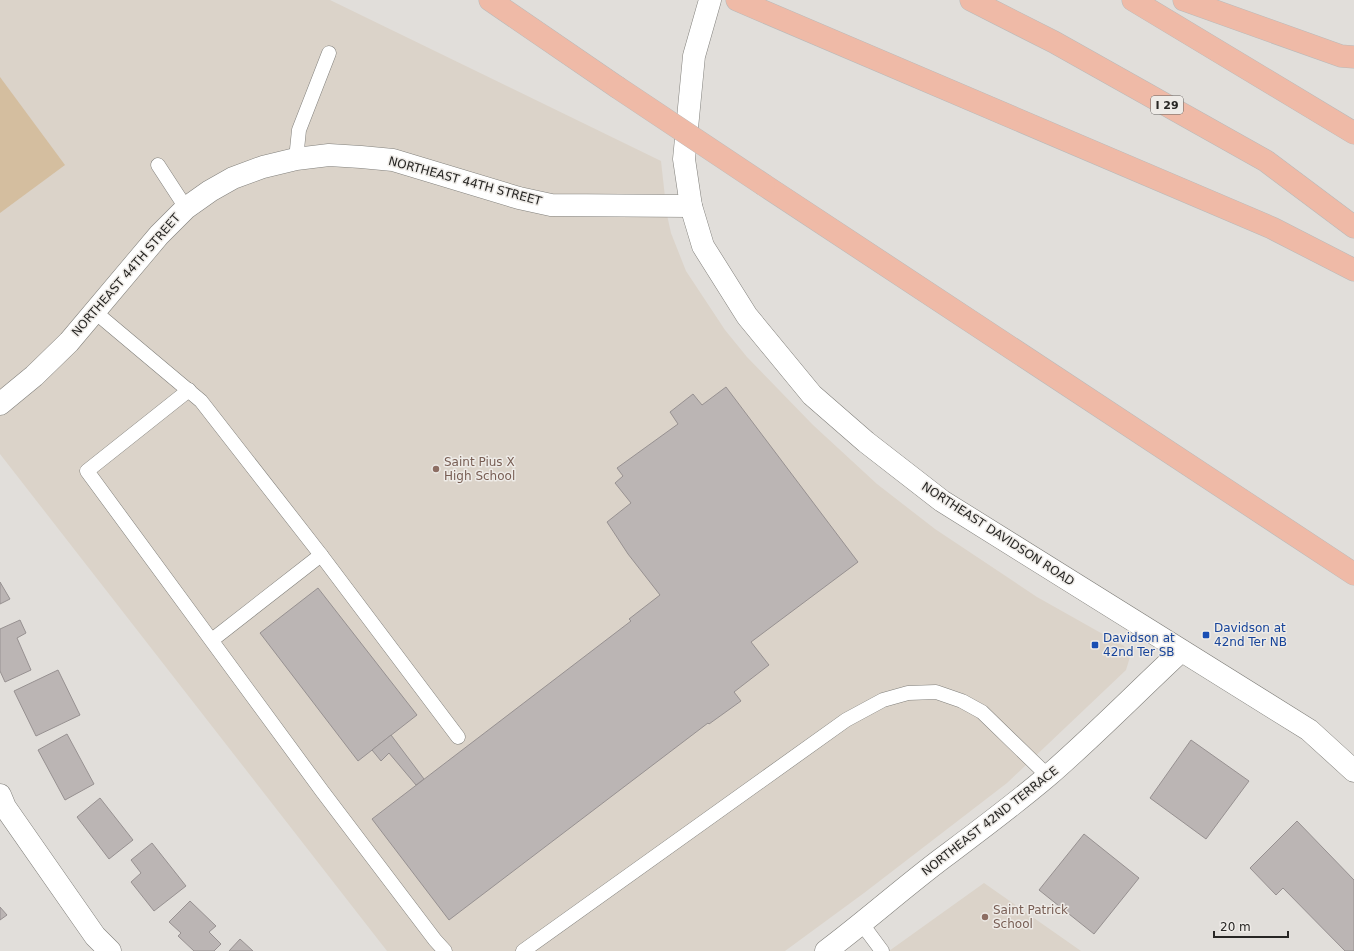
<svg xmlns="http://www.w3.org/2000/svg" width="1354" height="951" viewBox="0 0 1354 951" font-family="'DejaVu Sans',sans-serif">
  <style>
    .built { fill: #dbd3c9 }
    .green { fill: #d4be9f }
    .building { fill: #bbb5b4; stroke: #979191 }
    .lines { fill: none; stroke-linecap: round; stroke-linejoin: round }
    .service-casing { stroke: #82807c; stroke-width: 15 }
    .minor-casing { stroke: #82807c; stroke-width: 23 }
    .tertiary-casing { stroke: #82807c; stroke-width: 23 }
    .motorway-casing { stroke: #babab9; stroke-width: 23 }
    .service { stroke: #fff; stroke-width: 14 }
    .minor { stroke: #fff; stroke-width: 22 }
    .tertiary { stroke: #fff; stroke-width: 22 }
    .motorway { stroke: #efbaa7; stroke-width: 22 }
    .motorway-bridge-casing { stroke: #babab9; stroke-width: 23; stroke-linecap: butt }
    .motorway-bridge { stroke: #efbaa7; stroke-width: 22 }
    .education-dot { fill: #8d6e63; stroke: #eeebe7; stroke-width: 1.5 }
    .transit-dot { fill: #1a4fb4; stroke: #eeebe7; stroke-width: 1.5 }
    .labels { text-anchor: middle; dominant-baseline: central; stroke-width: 3; stroke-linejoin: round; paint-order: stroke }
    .shield { fill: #eeebe7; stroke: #63615e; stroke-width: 1 }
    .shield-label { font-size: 11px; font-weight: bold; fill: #272624 }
    .street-label { font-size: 12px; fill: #272624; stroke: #eeebe7 }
    .education-label { font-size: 12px; fill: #785e54; stroke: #eeebe7; text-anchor: start }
    .transit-label { font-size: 12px; fill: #164399; stroke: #eeebe7; text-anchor: start }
  </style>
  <rect width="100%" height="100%" fill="#e1deda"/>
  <g class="built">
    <polygon points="0,0 330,0 661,161 667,215 671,233 686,271 725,330 747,357 813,425 877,484 935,529 1037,597 1124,646 1130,657 1126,670 1007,783 864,893 785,951 387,951 0,454"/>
    <polygon points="984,883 1081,951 889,951"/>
  </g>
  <polygon class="green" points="0,77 65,165 0,213"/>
  <g class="building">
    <polygon points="726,387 858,562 751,642 769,665 734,692 741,701 709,724 708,723 449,920 372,819 631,621 629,619 660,595 628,554 607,522 631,503 615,483 623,476 617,468 678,424 670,412 693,394 702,405"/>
    <polygon points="0,582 10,599 0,604"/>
    <polygon points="318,588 417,715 358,761 260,633"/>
    <polygon points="20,620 26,633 17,638 31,670 5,682 0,671 0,629"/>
    <polygon points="58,670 80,715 36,736 14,691"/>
    <polygon points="67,734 94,784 65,800 38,750"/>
    <polygon points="391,735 424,779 416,785 389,753 381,761 372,750"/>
    <polygon points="1191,740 1249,781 1206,839 1150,798"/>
    <polygon points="100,798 133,840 109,859 77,817"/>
    <polygon points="1297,821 1354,880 1354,951 1345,951 1283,888 1276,895 1250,868"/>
    <polygon points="1084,834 1139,878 1094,934 1039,890"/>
    <polygon points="152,843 186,886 154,911 131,882 141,873 131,860"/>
    <polygon points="190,901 216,926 209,932 221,944 214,951 194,951 178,936 181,933 169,922"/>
    <polygon points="0,907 7,915 0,920"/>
    <polygon points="240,939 253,951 229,951"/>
  </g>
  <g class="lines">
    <defs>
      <g id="service">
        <polyline points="296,159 299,130 329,53"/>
        <polyline points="158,165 186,208"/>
        <polyline points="95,312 201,401 321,555 458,737"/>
        <polyline points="189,390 87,471 322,791 435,940 445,951"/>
        <polyline points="212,640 321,555"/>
        <polyline points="862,924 882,951"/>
        <polyline points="523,951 846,720 883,700 908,693 936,692 962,701 982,712 1048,776"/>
      </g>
      <g id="minor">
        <polyline points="0,404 34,376 69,342 159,235 186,208 210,191 233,178 263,167 296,159 329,155 361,157 393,160 519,198 551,205 691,206"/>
        <polyline points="0,795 5,807 95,936 110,951"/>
        <path d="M826 951C866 921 904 887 944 857 980 830 1015 804 1049 775 1095 735 1137 692 1181 651"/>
      </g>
      <polyline id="tertiary" points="710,0 694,56 684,159 691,206 703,246 747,316 812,395 866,442 942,501 1309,730 1354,771"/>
      <g id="motorway">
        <polyline points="490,0 617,87"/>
        <polyline points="737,0 1272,228 1354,270"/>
        <polyline points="971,0 1054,42 1266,161 1354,227"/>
        <polyline points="1133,0 1354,133"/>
        <polyline points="1184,0 1341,56 1354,57"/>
        <polyline points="764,185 1354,574"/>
      </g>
    </defs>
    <use href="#service" class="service-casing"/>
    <use href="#minor" class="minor-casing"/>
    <use href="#tertiary" class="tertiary-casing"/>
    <use href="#motorway" class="motorway-casing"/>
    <use href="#service" class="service"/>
    <use href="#minor" class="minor"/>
    <use href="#tertiary" class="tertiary"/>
    <use href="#motorway" class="motorway"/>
    <defs>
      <polyline id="motorway-bridge" points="617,87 764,185"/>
    </defs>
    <use href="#motorway-bridge" class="motorway-bridge-casing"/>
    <use href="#motorway-bridge" class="motorway-bridge"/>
  </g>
  <g class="education-dot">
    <circle cx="436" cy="469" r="4"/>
    <circle cx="985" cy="917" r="4"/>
  </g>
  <g class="transit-dot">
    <rect x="1202" y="631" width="8" height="8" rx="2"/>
    <rect x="1091" y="641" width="8" height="8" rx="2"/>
  </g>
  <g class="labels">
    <rect class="shield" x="1151" y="96" width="32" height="18" rx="3"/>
    <g class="shield-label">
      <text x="1167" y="105">I 29</text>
    </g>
    <g class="street-label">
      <text transform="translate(465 181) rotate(15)">NORTHEAST 44TH STREET</text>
      <text transform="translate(126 275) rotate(-49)">NORTHEAST 44TH STREET</text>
      <text transform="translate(998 534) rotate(33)">NORTHEAST DAVIDSON ROAD</text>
      <text transform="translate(990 821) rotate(-38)">NORTHEAST 42ND TERRACE</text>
    </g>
    <g class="education-label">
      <text x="444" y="462">Saint Pius X<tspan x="444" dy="14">High School</tspan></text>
      <text x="993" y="910">Saint Patrick<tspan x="993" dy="14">School</tspan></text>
    </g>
    <g class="transit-label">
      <text x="1214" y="628">Davidson at<tspan x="1214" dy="14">42nd Ter NB</tspan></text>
      <text x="1103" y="638">Davidson at<tspan x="1103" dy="14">42nd Ter SB</tspan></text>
    </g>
  </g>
  <path d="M1214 931v6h74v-6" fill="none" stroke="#272624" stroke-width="2"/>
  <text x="1220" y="931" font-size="12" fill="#272624" stroke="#eeebe7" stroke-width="3" paint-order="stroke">20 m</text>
</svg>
